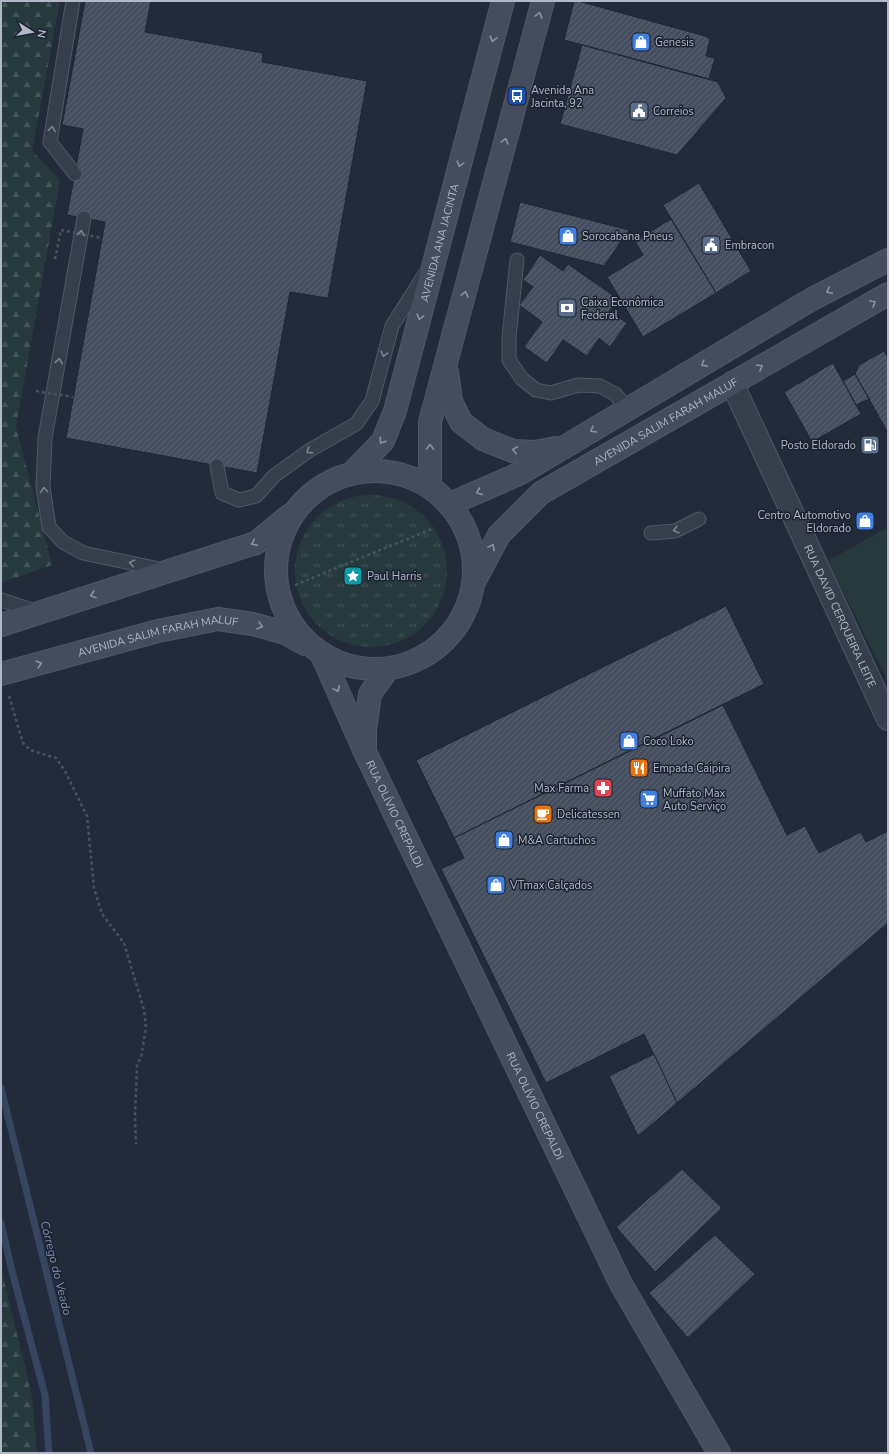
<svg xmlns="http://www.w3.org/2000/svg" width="889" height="1454" viewBox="0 0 889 1454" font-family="'Nunito Sans',sans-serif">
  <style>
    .grass { fill: #26393d }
    .forest { fill: url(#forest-firs) }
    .park { fill: url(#park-tufts) }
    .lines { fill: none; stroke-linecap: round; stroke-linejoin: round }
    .stream { stroke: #364661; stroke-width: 7 }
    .building { fill: url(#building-hatch); stroke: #1e2432 }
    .lane-casing { stroke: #525866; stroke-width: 15 }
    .street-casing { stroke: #525866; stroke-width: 24 }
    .secondary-casing { stroke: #525866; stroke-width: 24 }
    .path { stroke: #45565b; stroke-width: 2.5; stroke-dasharray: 3 3; stroke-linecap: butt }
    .lane { stroke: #363d4b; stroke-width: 13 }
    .street { stroke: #363d4b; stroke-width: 22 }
    .secondary { stroke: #454c5e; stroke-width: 22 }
    .path-bridge { stroke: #45565b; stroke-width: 2.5; stroke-dasharray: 3 3; stroke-linecap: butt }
    .oneway { stroke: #8c92a2 }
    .oneway2 { stroke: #7a818f }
    .labels { text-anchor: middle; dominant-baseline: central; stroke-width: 3; stroke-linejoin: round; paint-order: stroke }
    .poi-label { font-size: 11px; fill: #b2b8c7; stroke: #1c2230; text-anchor: start }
    .street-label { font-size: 11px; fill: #b2b8c7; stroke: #1c2230 }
    .water-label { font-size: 12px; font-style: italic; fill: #7a8dae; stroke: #1c2230 }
  </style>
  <defs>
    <pattern id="forest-firs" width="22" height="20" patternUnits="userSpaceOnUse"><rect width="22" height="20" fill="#26393d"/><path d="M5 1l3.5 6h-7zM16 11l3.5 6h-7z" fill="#435458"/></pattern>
    <pattern id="park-tufts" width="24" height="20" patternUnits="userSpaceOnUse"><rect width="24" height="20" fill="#26393d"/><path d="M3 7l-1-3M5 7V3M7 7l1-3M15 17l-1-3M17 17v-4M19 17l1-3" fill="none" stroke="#435458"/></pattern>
    <pattern id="building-hatch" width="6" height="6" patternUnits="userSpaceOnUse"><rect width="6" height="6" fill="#444e5f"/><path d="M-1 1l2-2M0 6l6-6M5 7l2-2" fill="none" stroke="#5d6574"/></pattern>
  </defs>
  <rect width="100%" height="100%" fill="#232b3a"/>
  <polygon class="grass" points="888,527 888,682 828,561"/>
  <g class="forest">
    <polygon points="1,1 60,1 32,151 60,180 16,427 52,565 1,583"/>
    <polygon points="1,1267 32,1397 37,1453 1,1453"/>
  </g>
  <circle class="park" cx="371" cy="571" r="76"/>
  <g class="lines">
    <g class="stream">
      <polyline points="1,1088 91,1453"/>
      <polyline points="1,1223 12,1271 45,1395 49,1453"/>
    </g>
  </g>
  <g class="building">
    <polygon points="85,1 151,1 145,32 263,53 262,62 367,81 328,298 290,292 257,473 66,438 105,222 67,215 83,129 62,125"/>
    <polygon points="574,1 578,1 705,36 710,39 706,56 715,58 709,79 564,40"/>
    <polygon points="582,45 718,82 726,98 677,155 560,124"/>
    <polygon points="699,183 751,271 716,293 663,205"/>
    <polygon points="520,202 629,230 604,266 510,242"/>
    <polygon points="671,219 716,293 643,337 607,277 643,255 635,241"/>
    <polygon points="540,255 563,271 568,264 618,299 609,311 627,323 610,347 599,338 587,356 563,340 547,363 524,347 542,322 519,305 533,287 523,280"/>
    <polygon points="884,351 888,358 888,433 855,374 859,365"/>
    <polygon points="833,363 861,414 812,442 784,392"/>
    <polygon points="855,374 869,399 856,405 843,381"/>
    <polygon points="726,606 764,684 454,838 416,760"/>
    <polygon points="723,705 787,835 805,826 819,853 861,832 866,842 888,831 888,923 677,1103 644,1034 546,1083 441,869 464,858 454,838"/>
    <polygon points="654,1054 677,1103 638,1136 609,1076"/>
    <polygon points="682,1169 722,1208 655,1272 616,1227"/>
    <polygon points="715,1235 755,1274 688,1338 649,1293"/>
  </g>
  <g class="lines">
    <defs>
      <g id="lane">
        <polyline points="73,1 50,142 75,174"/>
        <polyline points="84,218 45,438 43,487 49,527 63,542 83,553 164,570"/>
        <polyline points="517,260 509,337 509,360 522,379 536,390 551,393 578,385 600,386 615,394 628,409"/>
        <polyline points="217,466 222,493 239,500 256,496 274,476 310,450 356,424 372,401 392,326 425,274"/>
        <polyline points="651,533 675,531 699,519"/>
        <polyline points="1,600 38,612"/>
      </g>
      <g id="street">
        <path id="s1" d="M732 383 888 719"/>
      </g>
      <g id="secondary">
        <polyline points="447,372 451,401 461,422 483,439 513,451 535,452 556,448"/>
        <circle cx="375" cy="570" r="99"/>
        <path id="s2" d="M352 473 383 441 395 411 503 1"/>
        <polyline points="430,486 430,422 543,1"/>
        <polyline points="450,504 521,473 812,299 888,260"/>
        <path id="s3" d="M475 580 499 535 541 493 888 294"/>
        <polyline points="1,625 256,543 290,515"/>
        <path id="s4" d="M321 653 365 752 621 1284 719 1453"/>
        <path id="s5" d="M1 674 158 631 218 619 253 624 285 633 305 644"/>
        <polyline points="365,749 365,731 370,694 387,670"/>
      </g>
    </defs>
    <use href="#lane" class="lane-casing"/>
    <use href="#street" class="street-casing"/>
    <use href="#secondary" class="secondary-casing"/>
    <g class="path">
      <polyline points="55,259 61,230"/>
      <polyline points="295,585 434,528"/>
      <polyline points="9,696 23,743 30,750 56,758 65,771 87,816 94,888 102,914 124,943 144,1010 146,1028 141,1058 137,1064 135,1117 136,1144"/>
    </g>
    <use href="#lane" class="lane"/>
    <use href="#street" class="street"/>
    <use href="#secondary" class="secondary"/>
    <g class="path-bridge">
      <polyline points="61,230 102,238"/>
      <polyline points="36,391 73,397"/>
    </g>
  </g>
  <defs><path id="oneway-chevron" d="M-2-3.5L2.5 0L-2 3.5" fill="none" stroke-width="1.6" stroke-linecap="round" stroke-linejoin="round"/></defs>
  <g class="oneway">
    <use href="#oneway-chevron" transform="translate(539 15) rotate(-75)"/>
    <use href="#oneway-chevron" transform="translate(493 39) rotate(105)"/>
    <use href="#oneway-chevron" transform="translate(505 141) rotate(-75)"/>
    <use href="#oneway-chevron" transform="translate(460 164) rotate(105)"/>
    <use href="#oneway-chevron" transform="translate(829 291) rotate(153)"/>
    <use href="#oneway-chevron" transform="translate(465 294) rotate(-75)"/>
    <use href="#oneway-chevron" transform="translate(873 303) rotate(-30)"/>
    <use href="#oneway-chevron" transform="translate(420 317) rotate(105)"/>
    <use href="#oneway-chevron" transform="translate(704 364) rotate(149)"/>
    <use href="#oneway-chevron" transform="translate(760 367) rotate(-30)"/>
    <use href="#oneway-chevron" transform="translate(593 430) rotate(149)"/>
    <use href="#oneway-chevron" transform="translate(382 441) rotate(124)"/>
    <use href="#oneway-chevron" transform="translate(430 447) rotate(-89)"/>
    <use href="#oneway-chevron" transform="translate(515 450) rotate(-170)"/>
    <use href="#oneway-chevron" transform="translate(479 492) rotate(157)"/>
    <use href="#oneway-chevron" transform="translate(254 543) rotate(154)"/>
    <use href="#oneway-chevron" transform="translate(492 547) rotate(-62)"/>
    <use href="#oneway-chevron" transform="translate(93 595) rotate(162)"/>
    <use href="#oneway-chevron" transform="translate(260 626) rotate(16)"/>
    <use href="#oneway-chevron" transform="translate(39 664) rotate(-15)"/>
    <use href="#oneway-chevron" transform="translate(337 689) rotate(66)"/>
  </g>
  <g class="oneway2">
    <use href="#oneway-chevron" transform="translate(52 129) rotate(-81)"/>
    <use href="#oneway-chevron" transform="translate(81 233) rotate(-80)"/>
    <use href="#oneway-chevron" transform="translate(384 354) rotate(105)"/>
    <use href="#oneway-chevron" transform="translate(59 361) rotate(-80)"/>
    <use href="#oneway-chevron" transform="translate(309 451) rotate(147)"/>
    <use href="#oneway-chevron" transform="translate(44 490) rotate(-95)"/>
    <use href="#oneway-chevron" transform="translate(676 530) rotate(163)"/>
    <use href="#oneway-chevron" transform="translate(132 563) rotate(-168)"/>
  </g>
  <defs>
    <symbol id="shop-square" viewBox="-11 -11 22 22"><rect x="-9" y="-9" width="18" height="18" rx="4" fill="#3f7fe0" stroke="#1c2230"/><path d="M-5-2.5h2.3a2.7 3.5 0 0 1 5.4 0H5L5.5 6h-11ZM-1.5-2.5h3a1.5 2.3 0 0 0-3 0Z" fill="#fff"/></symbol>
    <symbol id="bus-square" viewBox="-11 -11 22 22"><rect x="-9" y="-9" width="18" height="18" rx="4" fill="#1a4fb4" stroke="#1c2230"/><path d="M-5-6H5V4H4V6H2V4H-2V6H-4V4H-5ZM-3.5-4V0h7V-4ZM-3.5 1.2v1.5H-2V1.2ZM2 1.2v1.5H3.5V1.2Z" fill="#fff"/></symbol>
    <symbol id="civic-square" viewBox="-11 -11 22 22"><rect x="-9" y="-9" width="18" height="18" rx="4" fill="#5c6f8a" stroke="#1c2230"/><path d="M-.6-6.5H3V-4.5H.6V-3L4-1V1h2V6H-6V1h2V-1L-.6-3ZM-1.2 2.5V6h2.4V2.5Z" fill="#fff"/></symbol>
    <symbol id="bank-square" viewBox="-11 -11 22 22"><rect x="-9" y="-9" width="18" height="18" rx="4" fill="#5c6f8a" stroke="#1c2230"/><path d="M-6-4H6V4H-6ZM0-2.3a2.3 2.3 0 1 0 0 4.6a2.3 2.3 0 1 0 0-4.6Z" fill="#fff"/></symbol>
    <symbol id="fuel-square" viewBox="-11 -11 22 22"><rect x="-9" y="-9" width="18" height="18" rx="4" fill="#5c6f8a" stroke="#1c2230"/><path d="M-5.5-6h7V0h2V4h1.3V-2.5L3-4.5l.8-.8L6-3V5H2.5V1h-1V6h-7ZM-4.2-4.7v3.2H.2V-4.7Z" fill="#fff"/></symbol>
    <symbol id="sight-square" viewBox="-11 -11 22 22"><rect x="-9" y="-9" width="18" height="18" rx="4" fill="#0f9aa8" stroke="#1c2230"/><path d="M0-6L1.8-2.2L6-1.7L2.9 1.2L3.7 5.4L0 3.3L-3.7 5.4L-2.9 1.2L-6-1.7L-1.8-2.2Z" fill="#fff"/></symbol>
    <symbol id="restaurant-square" viewBox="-11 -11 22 22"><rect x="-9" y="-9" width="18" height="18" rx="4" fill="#e8710a" stroke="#1c2230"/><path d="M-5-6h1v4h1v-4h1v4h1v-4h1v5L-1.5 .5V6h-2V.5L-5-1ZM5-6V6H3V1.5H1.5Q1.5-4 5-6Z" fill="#fff"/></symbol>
    <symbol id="pharmacy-square" viewBox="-11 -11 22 22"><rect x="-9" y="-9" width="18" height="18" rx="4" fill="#e0444e" stroke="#1c2230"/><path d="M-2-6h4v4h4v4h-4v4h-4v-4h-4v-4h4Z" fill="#fff"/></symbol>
    <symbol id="supermarket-square" viewBox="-11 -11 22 22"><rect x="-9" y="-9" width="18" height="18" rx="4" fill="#3f7fe0" stroke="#1c2230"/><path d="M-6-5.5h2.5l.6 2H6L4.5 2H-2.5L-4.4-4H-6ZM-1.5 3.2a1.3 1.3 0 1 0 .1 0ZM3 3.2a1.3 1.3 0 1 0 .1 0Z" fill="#fff"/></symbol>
    <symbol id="cafe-square" viewBox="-11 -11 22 22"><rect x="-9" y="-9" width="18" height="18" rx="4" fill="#e8710a" stroke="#1c2230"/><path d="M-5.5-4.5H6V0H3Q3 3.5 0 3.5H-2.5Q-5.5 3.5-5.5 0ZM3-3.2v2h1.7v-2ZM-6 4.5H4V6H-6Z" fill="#fff"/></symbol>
  </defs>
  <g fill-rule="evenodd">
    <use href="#shop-square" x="630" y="31" width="22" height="22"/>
    <use href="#bus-square" x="506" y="85" width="22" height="22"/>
    <use href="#civic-square" x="628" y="100" width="22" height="22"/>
    <use href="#shop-square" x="557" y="225" width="22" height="22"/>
    <use href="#civic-square" x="700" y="234" width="22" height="22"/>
    <use href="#bank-square" x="556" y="297" width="22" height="22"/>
    <use href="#fuel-square" x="859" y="434" width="22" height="22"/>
    <use href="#shop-square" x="854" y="510" width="22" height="22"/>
    <use href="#sight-square" x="342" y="565" width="22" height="22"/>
    <use href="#shop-square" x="618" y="730" width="22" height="22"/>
    <use href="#restaurant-square" x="628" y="757" width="22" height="22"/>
    <use href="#pharmacy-square" x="592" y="777" width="22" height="22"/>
    <use href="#supermarket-square" x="638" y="788" width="22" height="22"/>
    <use href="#cafe-square" x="532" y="803" width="22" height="22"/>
    <use href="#shop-square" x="493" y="829" width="22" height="22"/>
    <use href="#shop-square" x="485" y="874" width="22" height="22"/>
  </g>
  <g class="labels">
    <g class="poi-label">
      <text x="655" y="42">Genesis</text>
      <text x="531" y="90">Avenida Ana<tspan x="531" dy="13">Jacinta, 92</tspan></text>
      <text x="653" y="111">Correios</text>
      <text x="582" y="236">Sorocabana Pneus</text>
      <text x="725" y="245">Embracon</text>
      <text x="581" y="302">Caixa Econômica<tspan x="581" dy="13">Federal</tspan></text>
      <text x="856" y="445" text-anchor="end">Posto Eldorado</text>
      <text x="851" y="515" text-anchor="end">Centro Automotivo<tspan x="851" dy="13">Eldorado</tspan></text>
      <text x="367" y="576">Paul Harris</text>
      <text x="643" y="741">Coco Loko</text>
      <text x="653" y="768">Empada Caipira</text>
      <text x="589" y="788" text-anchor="end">Max Farma</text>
      <text x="663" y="793">Muffato Max<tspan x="663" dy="13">Auto Serviço</tspan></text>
      <text x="557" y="814">Delicatessen</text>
      <text x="518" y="840">M&amp;A Cartuchos</text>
      <text x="510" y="885">VTmax Calçados</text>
    </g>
    <g class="street-label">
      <text stroke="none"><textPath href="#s2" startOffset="251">AVENIDA ANA JACINTA</textPath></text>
      <text stroke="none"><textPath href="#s3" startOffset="254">AVENIDA SALIM FARAH MALUF</textPath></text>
      <text stroke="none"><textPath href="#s1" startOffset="257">RUA DAVID CERQUEIRA LEITE</textPath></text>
      <text stroke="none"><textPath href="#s5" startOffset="162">AVENIDA SALIM FARAH MALUF</textPath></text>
      <text stroke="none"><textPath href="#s4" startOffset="177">RUA OLÍVIO CREPALDI</textPath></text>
      <text stroke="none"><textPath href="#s4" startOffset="501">RUA OLÍVIO CREPALDI</textPath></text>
    </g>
    <g class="water-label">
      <text transform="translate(56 1268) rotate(76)">Córrego do Veado</text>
    </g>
  </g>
  <rect width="889" height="1454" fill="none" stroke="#b2b8c7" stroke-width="4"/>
  <g transform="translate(32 32) rotate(101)" stroke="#1c2230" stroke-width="3" paint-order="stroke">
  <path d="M0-3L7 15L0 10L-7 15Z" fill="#b2b8c7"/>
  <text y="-6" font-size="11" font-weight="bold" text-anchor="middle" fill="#b2b8c7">N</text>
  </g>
</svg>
